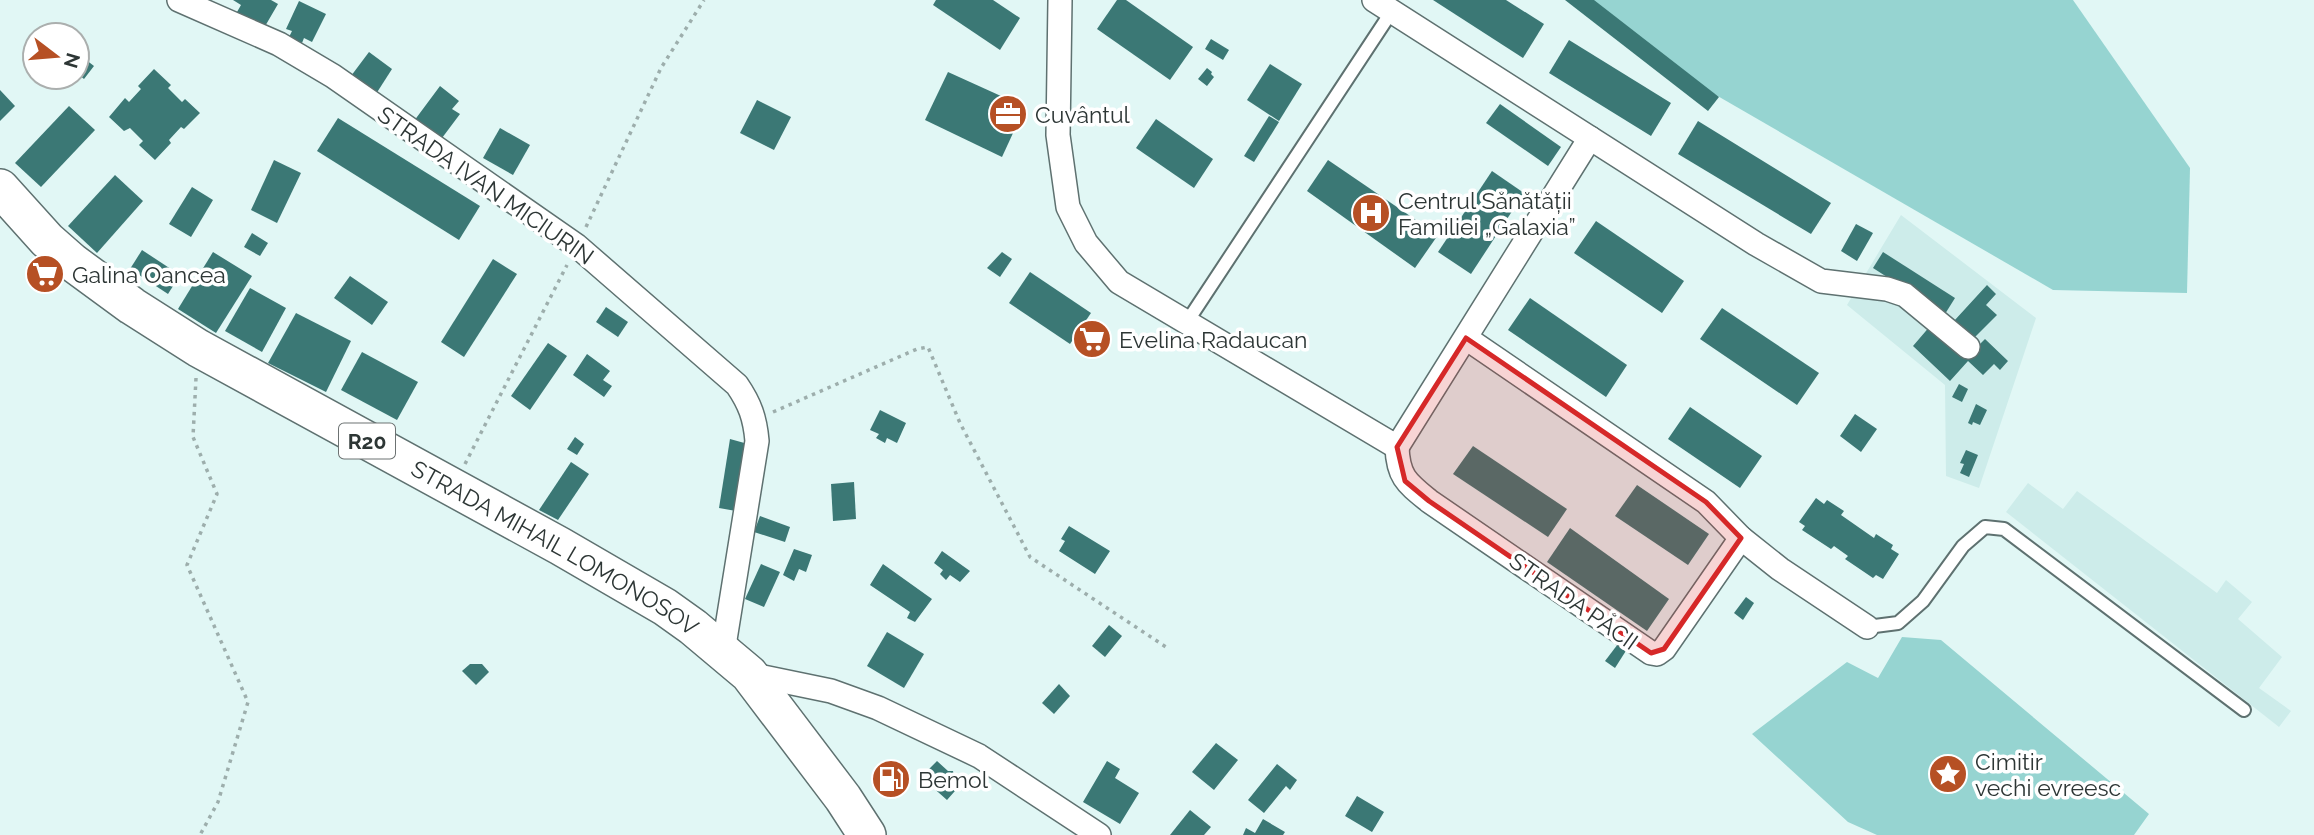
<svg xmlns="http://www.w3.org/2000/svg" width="2314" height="835" viewBox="0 0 2314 835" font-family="Raleway,sans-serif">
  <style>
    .built { fill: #cdecea }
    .green { fill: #96d4d1 }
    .building { fill: #3b7875 }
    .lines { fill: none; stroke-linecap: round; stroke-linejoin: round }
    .service-casing { stroke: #5e7170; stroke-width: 16 }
    .minor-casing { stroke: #5e7170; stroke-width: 26 }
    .primary-casing { stroke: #5e7170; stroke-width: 40 }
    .path { stroke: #9daeac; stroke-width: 3.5; stroke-dasharray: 3.5 5; stroke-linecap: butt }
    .service { stroke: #fff; stroke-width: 12 }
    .minor { stroke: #fff; stroke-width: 23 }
    .primary { stroke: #fff; stroke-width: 37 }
    .marked { fill: #d62828; fill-opacity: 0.2; stroke: #d62828; stroke-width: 5; stroke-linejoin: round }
    .labels { text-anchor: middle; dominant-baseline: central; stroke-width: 7; stroke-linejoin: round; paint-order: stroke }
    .shield { fill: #fff; stroke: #6c7272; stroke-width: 2 }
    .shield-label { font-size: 21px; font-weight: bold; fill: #2d3635 }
    .poi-label { font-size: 23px; fill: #2d3635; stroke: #fff; text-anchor: start }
    .street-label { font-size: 23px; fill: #2d3635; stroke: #fff }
  </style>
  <rect width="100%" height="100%" fill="#e1f7f5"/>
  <g class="built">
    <polygon points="1901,215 2036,318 1979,488 1946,476 1945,385 1847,305"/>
    <polygon points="2028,483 2063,509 2077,491 2217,593 2226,580 2252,602 2238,619 2282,657 2259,688 2291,711 2279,727 2006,512"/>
  </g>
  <g class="green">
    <polygon points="1575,0 2073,0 2190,168 2187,293 2053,290 1683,76"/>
    <polygon points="1902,637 1941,640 2149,814 2134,835 1877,835 1848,822 1752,734 1847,662 1878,678"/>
  </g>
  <g class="building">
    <polygon points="233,0 271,0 278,4 264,28 237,12 241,5"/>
    <polygon points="936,0 993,0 1020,18 1000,50 933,5"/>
    <polygon points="1117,0 1126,0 1193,47 1170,80 1097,29"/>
    <polygon points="1433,0 1506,0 1544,24 1523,58"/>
    <polygon points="1565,0 1594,0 1719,97 1708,111"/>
    <polygon points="299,1 326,14 312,42 304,38 302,43 289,37 292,31 286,29"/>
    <polygon points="1211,39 1229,50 1223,60 1205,49"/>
    <polygon points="1569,40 1671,103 1651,136 1549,73"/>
    <polygon points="369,52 392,69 376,94 351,76"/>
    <polygon points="77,53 94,66 84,79 79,75 77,77"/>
    <polygon points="1270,64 1302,84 1279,121 1247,100"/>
    <polygon points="1207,68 1212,72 1211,74 1214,77 1207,86 1198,79"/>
    <polygon points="154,69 171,85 168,88 182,102 185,99 200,113 184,129 181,127 169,140 171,143 155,160 139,145 143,141 130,128 124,131 109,117 125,98 129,102 141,89 138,86"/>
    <polygon points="948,72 1025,107 1002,157 925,120"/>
    <polygon points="440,86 459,101 452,109 460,114 442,138 435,133 433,136 414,121"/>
    <polygon points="0,90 15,106 0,121"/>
    <polygon points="757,100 791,117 774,150 740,133"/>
    <polygon points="1500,104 1561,147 1548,166 1486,123"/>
    <polygon points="69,106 95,130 41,187 15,163"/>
    <polygon points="1269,116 1279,122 1254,162 1244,156"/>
    <polygon points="338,118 480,206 459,240 317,151"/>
    <polygon points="1156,119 1213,159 1194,188 1136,148"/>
    <polygon points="1698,121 1831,203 1811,234 1678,154"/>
    <polygon points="500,128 530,145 513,175 483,158"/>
    <polygon points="274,160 301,173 277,223 251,210"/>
    <polygon points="1328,160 1438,235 1415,268 1307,191"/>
    <polygon points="1492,171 1524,193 1471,274 1438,252"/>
    <polygon points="115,175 143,201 97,253 68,226"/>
    <polygon points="192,187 213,200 191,237 169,224"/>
    <polygon points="1596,221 1684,281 1662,313 1574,253"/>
    <polygon points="1856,224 1873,233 1857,261 1841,251"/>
    <polygon points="252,233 268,243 260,256 244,247"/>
    <polygon points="142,250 180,275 168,294 130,269"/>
    <polygon points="213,252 252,276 216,333 178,309"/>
    <polygon points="1002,252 1012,259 1000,277 987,268"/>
    <polygon points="1883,252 1955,298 1945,314 1873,268"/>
    <polygon points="493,259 517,274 464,357 441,342"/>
    <polygon points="1030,272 1091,313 1070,344 1009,303"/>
    <polygon points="350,276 388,302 372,325 334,298"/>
    <polygon points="1987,285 1996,294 1986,305 1997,315 1973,339 1954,321"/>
    <polygon points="250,288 286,308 262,352 225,331"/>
    <polygon points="1530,298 1627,365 1606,397 1508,330"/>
    <polygon points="606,307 628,322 618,337 596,322"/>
    <polygon points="1722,308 1819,373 1797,405 1700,339"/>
    <polygon points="296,313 351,341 326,392 268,363"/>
    <polygon points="1931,325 1968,356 1985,339 2008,361 2000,370 1994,364 1983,375 1968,361 1950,381 1913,346"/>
    <polygon points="548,343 567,356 530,410 511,396"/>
    <polygon points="362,352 418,382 397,420 341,390"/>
    <polygon points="587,354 610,371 603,380 612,386 604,397 573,375"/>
    <polygon points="1959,384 1968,389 1962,402 1952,397"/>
    <polygon points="1976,404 1987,410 1980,425 1973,422 1972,425 1968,423"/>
    <polygon points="1690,407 1762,456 1740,488 1668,439"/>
    <polygon points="880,410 906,423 897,443 887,438 885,443 876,438 879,434 870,430"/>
    <polygon points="1855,414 1877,429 1861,452 1840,436"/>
    <polygon points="575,437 584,444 577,455 567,449"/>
    <polygon points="730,439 748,444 736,511 719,508"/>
    <polygon points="1473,446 1567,509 1548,537 1453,474"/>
    <polygon points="1966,450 1978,455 1969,477 1960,473 1964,464 1960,463"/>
    <polygon points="571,462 589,474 558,520 539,510"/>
    <polygon points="854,482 856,519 833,521 831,484"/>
    <polygon points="1637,485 1709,534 1688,565 1615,516"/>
    <polygon points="1816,498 1824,504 1827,500 1844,511 1841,515 1874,538 1876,534 1893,545 1891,549 1899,554 1883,579 1876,575 1873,578 1845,559 1848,556 1834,546 1831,549 1802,530 1805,526 1799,522"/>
    <polygon points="760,516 790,527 785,542 754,532"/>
    <polygon points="1069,526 1110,551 1095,574 1059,551 1065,541 1061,539"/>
    <polygon points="1570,528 1669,599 1647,631 1547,562"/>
    <polygon points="794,549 812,555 806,572 799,569 794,581 783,575"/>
    <polygon points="942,551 970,571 960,582 950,575 946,580 940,574 943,570 934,563"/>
    <polygon points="761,564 780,572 764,607 745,599"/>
    <polygon points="883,564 932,599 915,622 907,618 910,612 870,585"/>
    <polygon points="1746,597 1754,603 1743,620 1734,613"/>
    <polygon points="1109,625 1122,636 1105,657 1092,646"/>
    <polygon points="887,632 924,654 904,688 867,666"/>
    <polygon points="1621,640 1629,646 1615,668 1605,661"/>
    <polygon points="470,664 482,664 489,672 476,685 462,671"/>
    <polygon points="1059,684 1070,696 1054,714 1042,703"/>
    <polygon points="1216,743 1238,760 1214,790 1192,772"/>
    <polygon points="937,761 948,771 953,771 954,776 962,783 947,800 921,777"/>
    <polygon points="1107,761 1120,769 1115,778 1139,793 1120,824 1083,802"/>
    <polygon points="1277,764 1297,780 1290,790 1286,786 1264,813 1248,800"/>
    <polygon points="1357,796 1384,812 1372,832 1345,816"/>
    <polygon points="1190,810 1211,827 1204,835 1170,835"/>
    <polygon points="1263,819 1285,832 1283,835 1243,835 1246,828 1255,833"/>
  </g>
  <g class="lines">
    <defs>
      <g id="service">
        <polyline points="1187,322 1392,11"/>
        <polyline points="1867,627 1898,623 1923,601 1963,546 1985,527 2004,529 2244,710"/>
      </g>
      <g id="minor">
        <path d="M179 0 279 44 333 76 577 246 737 385C750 404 755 418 757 441L723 652"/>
        <polyline points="1060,0 1058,135 1068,207 1086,243 1119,282 1397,447 1590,138"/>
        <polyline points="1374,0 1756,244 1821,281 1887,289 1905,295 1968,347"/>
        <polyline points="1466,338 1706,502 1741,538 1780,569 1867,627"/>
        <path d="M1397 447C1398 477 1407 483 1429 501L1651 653 1657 654 1664 649 1741 538"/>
        <polyline points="749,674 831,691 878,708 979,756 1099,835"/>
      </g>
      <g id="primary">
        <path id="s1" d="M0 188 47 240 72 262 132 306 198 348 560 546 665 607 693 627 749 674 843 798 867 835"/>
      </g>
    </defs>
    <use href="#service" class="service-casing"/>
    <use href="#minor" class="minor-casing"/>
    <use href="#primary" class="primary-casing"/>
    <g class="path">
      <polyline points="586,227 661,68 704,0"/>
      <polyline points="196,378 193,437 217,494 187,565 248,702 218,802 200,835"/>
      <polyline points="773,412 917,349 928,347 960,423 1030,557 1166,647"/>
      <polyline points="465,464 567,265"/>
    </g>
    <use href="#service" class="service"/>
    <use href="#minor" class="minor"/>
    <use href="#primary" class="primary"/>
  </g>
  <path class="marked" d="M1466 338 1706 502 1741 538 1664 649 1651 653 1429 501 1405 481 1397 447Z"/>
  <defs>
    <symbol id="office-disc" viewBox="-11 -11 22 22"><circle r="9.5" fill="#b65024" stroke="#fff"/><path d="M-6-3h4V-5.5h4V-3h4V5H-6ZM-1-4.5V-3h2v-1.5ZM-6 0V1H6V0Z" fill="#fff"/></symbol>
    <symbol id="hospital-disc" viewBox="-11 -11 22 22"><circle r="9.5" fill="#b65024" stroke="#fff"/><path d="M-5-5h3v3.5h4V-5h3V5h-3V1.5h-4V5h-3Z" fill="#fff"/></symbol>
    <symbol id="supermarket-disc" viewBox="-11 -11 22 22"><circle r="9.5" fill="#b65024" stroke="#fff"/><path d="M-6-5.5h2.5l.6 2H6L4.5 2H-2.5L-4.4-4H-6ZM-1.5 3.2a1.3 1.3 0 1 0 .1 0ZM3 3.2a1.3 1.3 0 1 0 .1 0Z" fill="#fff"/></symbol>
    <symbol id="sight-disc" viewBox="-11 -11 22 22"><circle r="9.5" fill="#b65024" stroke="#fff"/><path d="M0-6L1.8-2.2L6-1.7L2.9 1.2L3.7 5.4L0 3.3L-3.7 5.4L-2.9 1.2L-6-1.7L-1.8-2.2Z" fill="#fff"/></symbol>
    <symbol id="fuel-disc" viewBox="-11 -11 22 22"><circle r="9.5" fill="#b65024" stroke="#fff"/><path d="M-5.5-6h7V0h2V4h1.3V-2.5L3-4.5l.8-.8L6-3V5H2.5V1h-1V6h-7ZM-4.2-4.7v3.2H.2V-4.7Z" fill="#fff"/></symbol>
  </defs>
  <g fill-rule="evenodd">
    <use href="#office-disc" x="986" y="92" width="44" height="44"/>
    <use href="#hospital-disc" x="1349" y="191" width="44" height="44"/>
    <use href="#supermarket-disc" x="23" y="252" width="44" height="44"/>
    <use href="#supermarket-disc" x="1070" y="317" width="44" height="44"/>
    <use href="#sight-disc" x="1926" y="752" width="44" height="44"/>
    <use href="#fuel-disc" x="869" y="757" width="44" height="44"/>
  </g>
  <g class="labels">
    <rect class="shield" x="339" y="423.5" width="56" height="35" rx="5"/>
    <g class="shield-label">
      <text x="367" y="441">R20</text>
    </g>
    <g class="poi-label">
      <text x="1035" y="114">Cuvântul</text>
      <text x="1398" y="200">Centrul Sănătății<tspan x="1398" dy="26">Familiei „Galaxia”</tspan></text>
      <text x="72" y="274">Galina Oancea</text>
      <text x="1119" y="339">Evelina Radaucan</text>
      <text x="1975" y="761">Cimitir<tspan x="1975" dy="26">vechi evreesc</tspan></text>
      <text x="918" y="779">Bemol</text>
    </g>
    <g class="street-label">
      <text transform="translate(486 185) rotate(35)">STRADA IVAN MICIURIN</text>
      <text stroke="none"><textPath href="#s1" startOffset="665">STRADA MIHAIL LOMONOSOV</textPath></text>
      <text transform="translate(1574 601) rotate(35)">STRADA PĂCII</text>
    </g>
  </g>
  <g transform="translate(56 56) rotate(106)"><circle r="33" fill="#ffffff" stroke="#abafae" stroke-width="2"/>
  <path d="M0-5L12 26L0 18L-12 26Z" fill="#b65024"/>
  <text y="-10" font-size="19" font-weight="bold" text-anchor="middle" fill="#2d3635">N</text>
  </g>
</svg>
